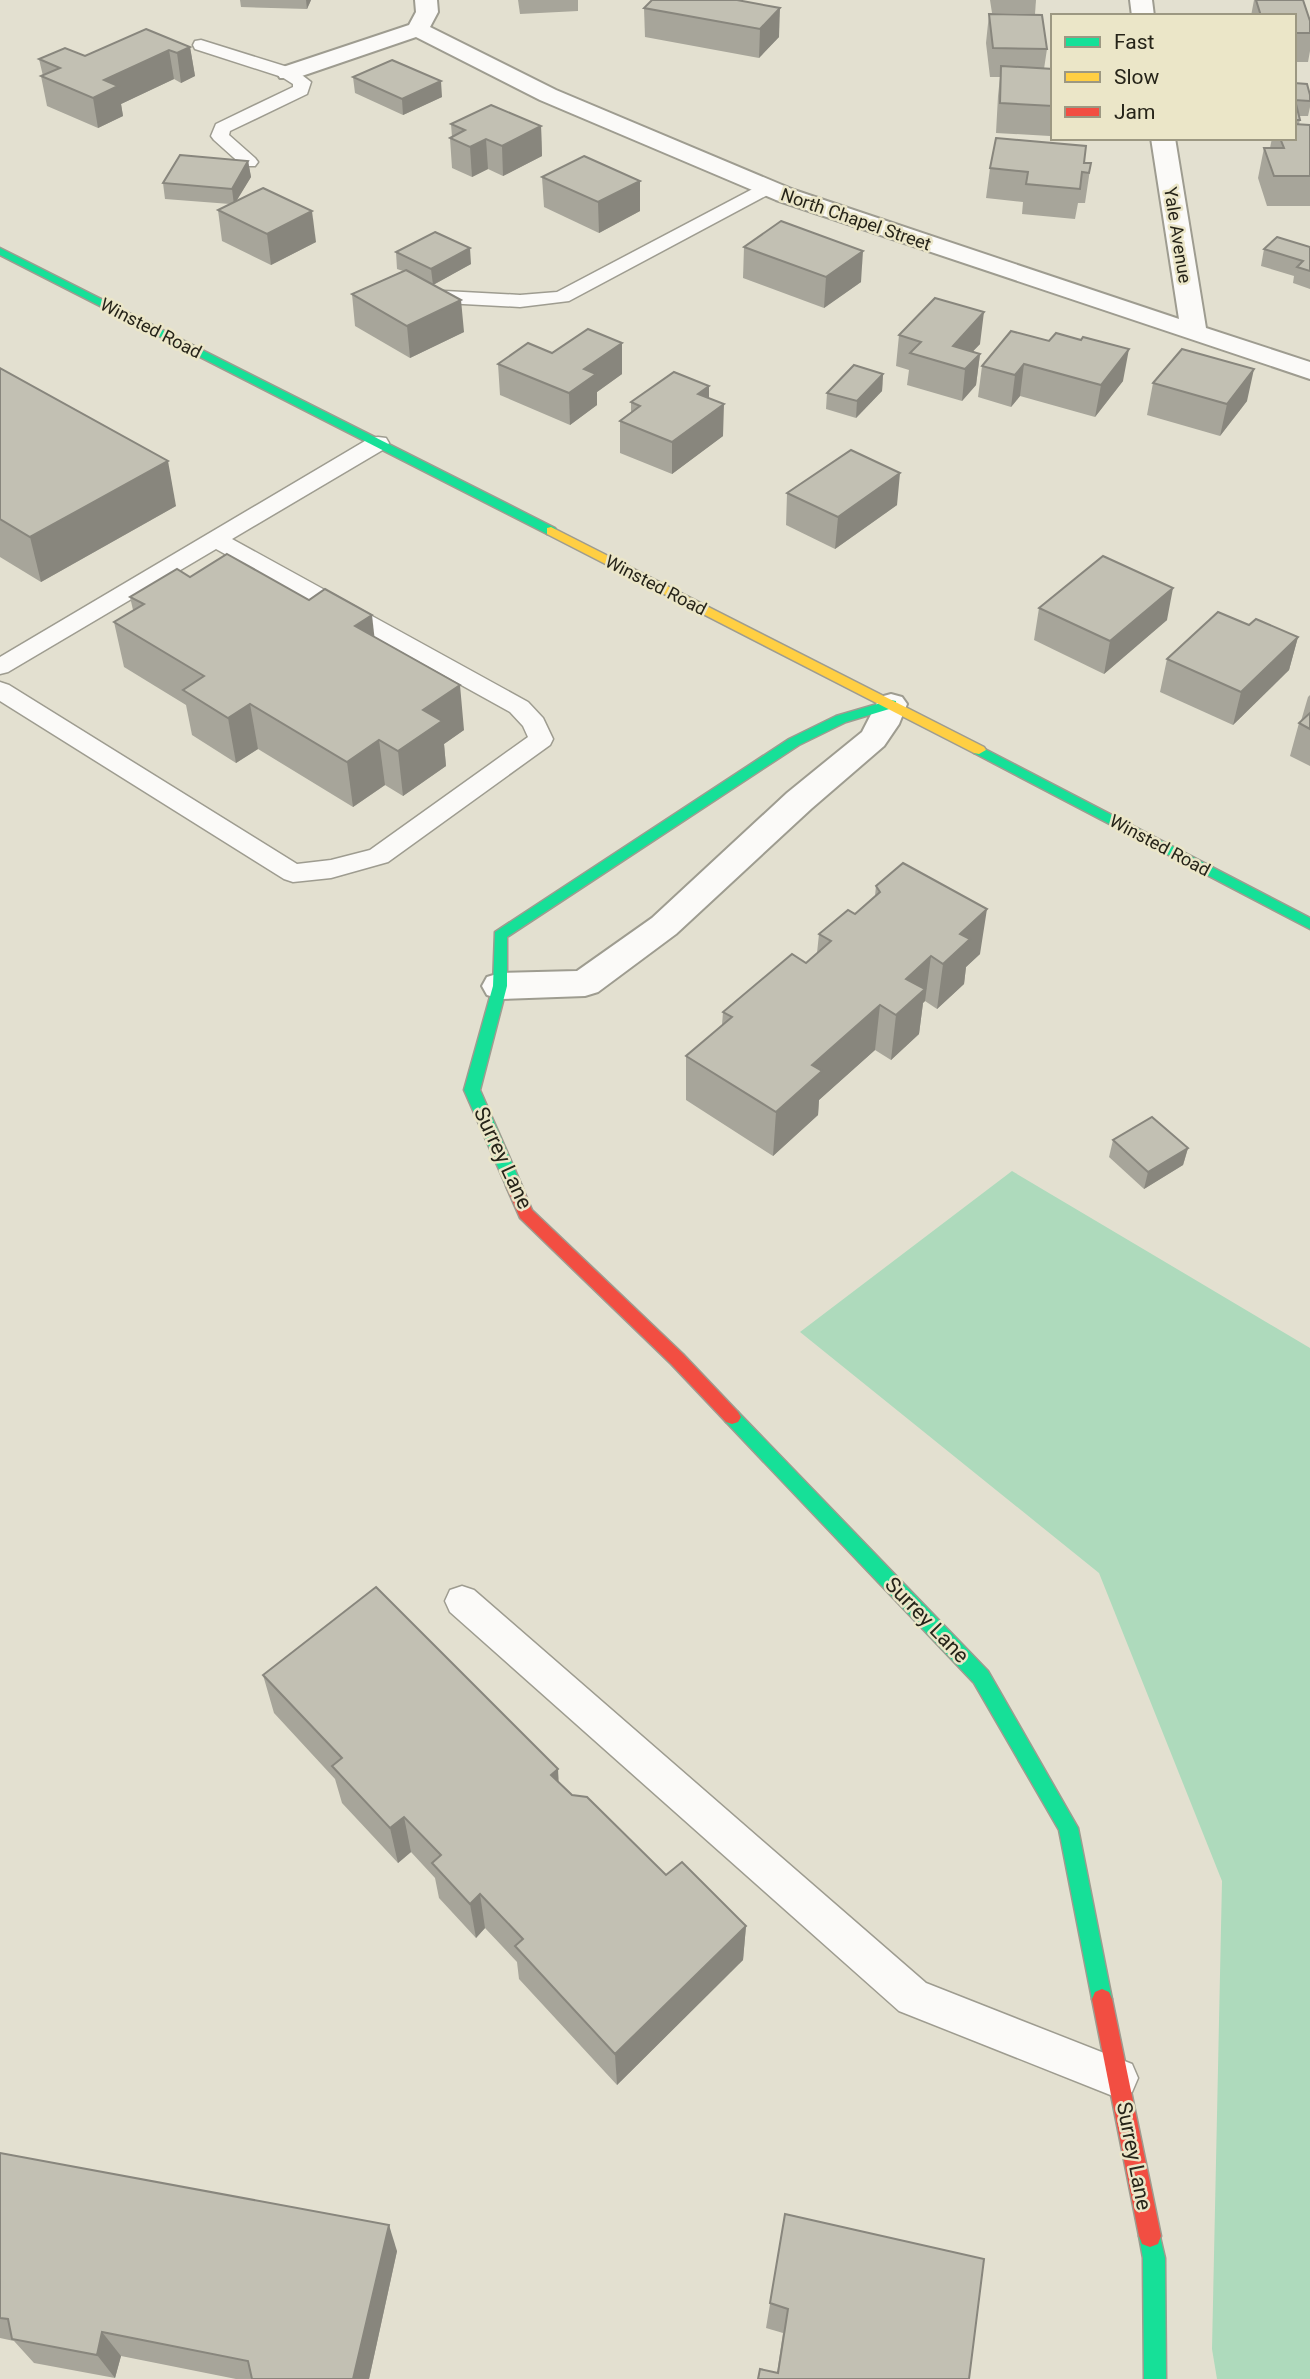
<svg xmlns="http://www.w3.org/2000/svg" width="1310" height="2379" viewBox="0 0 1310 2379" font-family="Roboto,sans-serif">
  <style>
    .green { fill: #aedabc }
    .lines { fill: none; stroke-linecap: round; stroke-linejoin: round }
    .lane-casing { stroke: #9e9c90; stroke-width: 3 }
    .street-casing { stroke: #9e9c90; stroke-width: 4 }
    .fast-casing { stroke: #9e9c90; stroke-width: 3 }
    .slow-casing { stroke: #9e9c90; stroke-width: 3 }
    .jam-casing { stroke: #9e9c90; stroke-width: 3 }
    .lane { fill: #fbfaf8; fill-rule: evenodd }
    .street { fill: #fbfaf8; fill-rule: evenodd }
    .fast { fill: #16e098; fill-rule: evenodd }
    .slow { fill: #ffcf43; fill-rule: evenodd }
    .jam { fill: #f24e42; fill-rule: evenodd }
    .wall { fill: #a7a59a }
    .shaded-wall { fill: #88867d }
    .building { fill: #c2c0b3; stroke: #88867d; stroke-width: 2 }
    .labels { text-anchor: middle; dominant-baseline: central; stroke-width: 5; stroke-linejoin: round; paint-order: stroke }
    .far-street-label { font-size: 18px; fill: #262419; stroke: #ebe6c8 }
    .street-label { font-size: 21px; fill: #262419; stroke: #ebe6c8 }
  </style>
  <rect width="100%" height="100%" fill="#e3e0d0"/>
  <polygon class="green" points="1012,1171 1310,1348 1310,2379 1217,2379 1212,2349 1222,1881 1099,1573 800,1332"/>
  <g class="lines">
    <defs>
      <g id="lane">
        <polygon points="201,40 294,69 311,82 307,94 230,131 229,135 255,158 258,162 255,166 243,166 214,140 211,136 216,124 293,87 293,84 282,77 195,49 193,45 195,41"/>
        <polygon points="766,182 775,188 773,192 569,301 520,307 426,302 419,300 416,296 419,292 426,290 520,295 557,292"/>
        <polygon points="378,437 386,438 389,443 386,448 232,539 528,702 543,718 553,739 550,745 388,862 331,878 293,882 284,879 0,701 0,682 9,685 297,864 331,860 370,850 528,737 523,726 510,712 216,549 8,672 0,674 0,657 370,438"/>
        <polygon points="462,1586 474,1590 926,1983 1132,2064 1138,2078 1132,2092 1118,2098 899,2011 450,1612 445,1601 450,1590"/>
      </g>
      <g id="street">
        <polygon points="415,0 437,0 438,12 430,27 556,90 794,190 1179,319 1151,138 1175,138 1206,328 1310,362 1310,379 776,200 540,100 416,37 296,78 280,78 277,73 280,68 409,25 416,12"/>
        <polygon points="1130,0 1152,0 1154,16 1132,16"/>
        <polygon points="891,694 902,697 907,704 899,724 884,746 811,809 676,934 598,992 585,996 500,999 487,995 482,986 487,977 500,973 577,971 652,918 787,793 862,732 880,697"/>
      </g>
      <g id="fast">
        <polygon points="0,248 555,528 557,531 555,534 547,534 0,255"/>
        <polygon points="891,700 896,701 896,707 846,722 799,745 507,937 507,986 480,1090 522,1186 520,1190 508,1190 464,1090 493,986 495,932 789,739 836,716"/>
        <polygon points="979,746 1310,918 1310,929 974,753 972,750"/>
        <polygon points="732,1410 738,1412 988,1671 1078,1828 1112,1999 1109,2006 1102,2009 1095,2006 1092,1999 1059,1830 974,1683 726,1422 723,1417 726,1412"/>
        <polygon points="1150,2225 1158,2228 1165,2258 1166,2379 1144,2379 1143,2258 1139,2236 1142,2228"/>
      </g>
      <polygon id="slow" points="551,527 984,747 986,750 979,754 974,753 547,534 547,528"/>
      <g id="jam">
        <polygon points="514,1180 520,1182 532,1210 683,1354 738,1412 741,1417 738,1422 732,1424 726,1422 671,1364 520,1218 506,1186 508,1182"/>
        <polygon points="1102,1989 1109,1992 1112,1999 1161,2236 1158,2244 1150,2247 1142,2244 1139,2236 1092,1999 1095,1992"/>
      </g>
    </defs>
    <use href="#lane" class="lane-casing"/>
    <use href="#street" class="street-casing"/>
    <use href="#fast" class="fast-casing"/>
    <use href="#slow" class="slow-casing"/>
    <use href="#jam" class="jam-casing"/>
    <use href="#lane" class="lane"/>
    <use href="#street" class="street"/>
    <use href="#fast" class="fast"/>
    <use href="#slow" class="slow"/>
    <use href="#jam" class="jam"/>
  </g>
  <g class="wall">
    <polygon points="240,0 311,0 307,9 241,7"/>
    <polygon points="518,0 578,0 578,11 520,14"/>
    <polygon points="737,0 779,37 759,58 645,37 644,8"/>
    <polygon points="990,0 1036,0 1035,14 992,13"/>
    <polygon points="1254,0 1303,0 1310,21 1310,51 1308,62 1294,62 1294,16 1251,16"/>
    <polygon points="989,14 1047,49 1044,69 1053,69 1053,116 1050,136 996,133 998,96 1000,77 990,77 986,43"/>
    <polygon points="190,47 195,76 181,83 174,79 121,104 123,116 98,128 47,106 41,76 43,76 39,59"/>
    <polygon points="353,77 442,97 403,115 355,93"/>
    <polygon points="1294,83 1310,95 1310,107 1308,116 1299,116 1300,120 1299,124 1310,125 1310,206 1267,206 1258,178 1264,148 1270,148 1272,138 1294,138"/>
    <polygon points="451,124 541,126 542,156 503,176 488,169 472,177 452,168 450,138 452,137"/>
    <polygon points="248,161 251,177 236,201 316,242 271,265 222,241 218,210 230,204 165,199 163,183"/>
    <polygon points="1084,163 1091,163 1085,203 1078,203 1075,219 1022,214 1023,202 986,198 990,168"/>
    <polygon points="542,177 640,211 599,233 544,207"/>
    <polygon points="744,247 861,282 824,308 743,278"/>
    <polygon points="1310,247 1310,289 1293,283 1294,276 1261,266 1264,249"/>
    <polygon points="396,252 471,264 433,285 464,332 410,358 355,326 352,294 403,271 397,269"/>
    <polygon points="899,335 980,344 973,351 980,354 976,385 962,401 907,385 909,370 896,366"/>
    <polygon points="1049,341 1123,381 1095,417 1020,396 1011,407 978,397 982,366"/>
    <polygon points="552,353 622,374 597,392 597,405 570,425 500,395 498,364"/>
    <polygon points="0,368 176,506 41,582 0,557"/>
    <polygon points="883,374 882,391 856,418 826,409 827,393"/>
    <polygon points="1153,383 1247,401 1220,436 1147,415"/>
    <polygon points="709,386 709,398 723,436 672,474 620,453 620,421 631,413 631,402"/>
    <polygon points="787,493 897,505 835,549 786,525"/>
    <polygon points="190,577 375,637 464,730 444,744 446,766 403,796 385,785 353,807 258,749 236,763 192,735 186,705 124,667 114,622 133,610 130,597"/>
    <polygon points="1039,608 1167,620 1104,674 1034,640"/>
    <polygon points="1249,625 1298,637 1289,670 1233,725 1160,692 1167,659"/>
    <polygon points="1310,695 1310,766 1290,756 1299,723 1301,721 1308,697"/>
    <polygon points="876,886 980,954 966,967 964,984 937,1009 925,1001 923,1003 919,1034 891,1060 875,1050 819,1100 818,1115 773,1156 686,1100 686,1056 722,1025 723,1012 806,963 817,953 819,934 855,914 875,896"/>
    <polygon points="1113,1140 1188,1148 1183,1165 1144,1189 1109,1157"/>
    <polygon points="263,1675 559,1782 572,1795 666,1875 746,1926 743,1960 617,2085 519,1979 517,1962 485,1928 476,1938 439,1898 435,1878 411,1852 398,1863 342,1803 335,1779 274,1713"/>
    <polygon points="0,2153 397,2251 369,2379 236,2379 121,2356 115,2378 34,2363 14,2341 0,2338"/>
    <polygon points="785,2214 969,2379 777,2373 783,2333 766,2328"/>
  </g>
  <g class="shaded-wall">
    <polygon points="306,0 311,0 307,9"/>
    <polygon points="780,8 779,37 759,58 760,29"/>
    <polygon points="190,47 195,76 181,83 177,53"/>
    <polygon points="169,50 174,79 121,104 123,116 98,128 93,98 104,80"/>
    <polygon points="441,81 442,97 403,115 402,99"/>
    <polygon points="541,126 542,156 503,176 502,146"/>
    <polygon points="486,139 488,169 472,177 470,147"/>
    <polygon points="248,161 251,177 234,205 232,189"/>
    <polygon points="640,181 640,211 599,233 598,202"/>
    <polygon points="312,211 316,242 271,265 267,234"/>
    <polygon points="470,248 471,264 433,285 431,269"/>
    <polygon points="863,251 861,282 824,308 826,277"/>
    <polygon points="461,300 464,332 410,358 407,326"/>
    <polygon points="984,312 980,344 958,367 953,346"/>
    <polygon points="622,343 622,374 597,392 597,405 570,425 569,393 584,369"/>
    <polygon points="1129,349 1123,381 1095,417 1101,385"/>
    <polygon points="980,354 976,385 962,401 965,369"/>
    <polygon points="1024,364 1020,396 1011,407 1015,375"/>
    <polygon points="1254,369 1247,401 1220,436 1227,404"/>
    <polygon points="883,374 882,391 856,418 857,401"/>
    <polygon points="709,386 709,415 724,404 723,436 672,474 672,442 698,394"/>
    <polygon points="168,461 176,506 41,582 30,537"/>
    <polygon points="900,473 897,505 835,549 838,517"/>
    <polygon points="1173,588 1167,620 1104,674 1110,641"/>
    <polygon points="372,615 377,660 355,626"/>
    <polygon points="1298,637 1289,670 1233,725 1241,692"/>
    <polygon points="460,685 464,730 444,744 446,766 403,796 398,751 423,710"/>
    <polygon points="250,704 258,749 236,763 228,718"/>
    <polygon points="379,740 385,785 353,807 347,762"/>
    <polygon points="987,909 980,954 966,967 964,984 937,1009 943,964 960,934"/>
    <polygon points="931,956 925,1001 923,1003 919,1034 891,1060 896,1015 906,979"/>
    <polygon points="880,1005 875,1050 819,1100 818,1115 773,1156 776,1112 812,1065"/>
    <polygon points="1188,1148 1183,1165 1144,1189 1148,1172"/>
    <polygon points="558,1769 560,1806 551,1775"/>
    <polygon points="404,1817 411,1852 398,1863 390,1828"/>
    <polygon points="480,1894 485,1928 476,1938 470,1904"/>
    <polygon points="746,1926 743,1960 617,2085 615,2054"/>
    <polygon points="389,2225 397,2251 369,2379 353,2379"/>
    <polygon points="102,2332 121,2356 115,2378 97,2355"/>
  </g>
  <g class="building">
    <polygon points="652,0 737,0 780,8 760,29 644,8"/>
    <polygon points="1256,0 1303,0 1310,21 1310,33 1294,33 1294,16 1261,16"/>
    <polygon points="989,14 1042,15 1047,49 993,48"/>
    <polygon points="146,29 190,47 177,53 169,50 104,80 118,86 93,98 41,76 60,68 39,59 65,48 85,56"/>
    <polygon points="392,60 441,81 402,99 353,77"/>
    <polygon points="1001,66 1053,69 1053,106 1000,103"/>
    <polygon points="1294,83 1307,84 1310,95 1310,101 1295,100 1300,120 1294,120"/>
    <polygon points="491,105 541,126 502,146 486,139 470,147 450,138 465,130 451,124"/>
    <polygon points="1294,124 1310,125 1310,176 1274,176 1264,148 1284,148 1280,138 1294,138"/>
    <polygon points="996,138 1086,146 1084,163 1091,163 1089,173 1082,172 1080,189 1026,184 1028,172 990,168"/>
    <polygon points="180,155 248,161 232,189 163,183"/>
    <polygon points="584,156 640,181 598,202 542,177"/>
    <polygon points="263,188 312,211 267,234 218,210"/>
    <polygon points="781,221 863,251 826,277 744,247"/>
    <polygon points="435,232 470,248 431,269 396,252"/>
    <polygon points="1277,237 1310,247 1310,271 1297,267 1303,261 1264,249"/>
    <polygon points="406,270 461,300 407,326 352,294"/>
    <polygon points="935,298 984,312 953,346 980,354 965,369 910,353 921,342 899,335"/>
    <polygon points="588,329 622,343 584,369 596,374 569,393 498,364 528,343 552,353"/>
    <polygon points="1011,331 1049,341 1056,333 1081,340 1083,337 1129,349 1101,385 1024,364 1015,375 982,366"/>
    <polygon points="1182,349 1254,369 1227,404 1153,383"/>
    <polygon points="854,365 883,374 857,401 827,393"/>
    <polygon points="0,368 168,461 30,537 0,519"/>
    <polygon points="674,372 709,386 698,394 724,404 672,442 620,421 640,406 631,402"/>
    <polygon points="851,450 900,473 838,517 787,493"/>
    <polygon points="227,554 309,600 325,589 372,615 355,626 460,685 423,710 442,721 398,751 379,740 347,762 250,704 228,718 183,690 204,676 114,622 144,604 130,597 177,569 190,577"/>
    <polygon points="1103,556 1173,588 1110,641 1039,608"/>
    <polygon points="1218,612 1249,625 1256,619 1298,637 1241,692 1167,659"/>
    <polygon points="1310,713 1310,729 1299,723"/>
    <polygon points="903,863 987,909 960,934 970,939 943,964 931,956 906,979 925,989 896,1015 880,1005 812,1065 822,1071 776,1112 686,1056 732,1017 723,1012 792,954 806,963 831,941 819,934 848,910 855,914 880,892 876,886"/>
    <polygon points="1152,1117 1188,1148 1148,1172 1113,1140"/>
    <polygon points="376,1587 558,1769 551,1775 572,1795 587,1797 666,1875 682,1862 746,1926 615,2054 515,1946 523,1939 480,1894 470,1904 432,1863 441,1855 404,1817 390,1828 332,1766 342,1758 263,1675"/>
    <polygon points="0,2153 389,2225 353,2379 252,2379 248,2361 102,2332 97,2355 12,2339 8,2319 0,2318"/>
    <polygon points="785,2214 984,2259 969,2379 758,2379 760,2369 778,2373 788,2309 770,2303"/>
  </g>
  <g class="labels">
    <g class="far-street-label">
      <text transform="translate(856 219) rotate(19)">North Chapel Street</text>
      <text transform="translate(1178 235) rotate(81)">Yale Avenue</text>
      <text transform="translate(151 328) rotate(27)">Winsted Road</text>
      <text transform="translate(656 585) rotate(27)">Winsted Road</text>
      <text transform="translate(1160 845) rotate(28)">Winsted Road</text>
    </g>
    <g class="street-label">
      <text transform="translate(503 1158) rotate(65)">Surrey Lane</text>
      <text transform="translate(927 1620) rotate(46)">Surrey Lane</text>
      <text transform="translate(1134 2156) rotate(79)">Surrey Lane</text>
    </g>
  </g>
  <rect x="1051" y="14" width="245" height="126" fill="#ebe6c8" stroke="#9c9882" stroke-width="2"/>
  <rect x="1065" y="37" width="35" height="10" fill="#16e098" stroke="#9c9882" stroke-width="2"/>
  <text x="1114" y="49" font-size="21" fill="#262419">Fast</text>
  <rect x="1065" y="72" width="35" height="10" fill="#ffcf43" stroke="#9c9882" stroke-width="2"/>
  <text x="1114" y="84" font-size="21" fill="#262419">Slow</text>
  <rect x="1065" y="107" width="35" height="10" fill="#f24e42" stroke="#9c9882" stroke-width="2"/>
  <text x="1114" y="119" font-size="21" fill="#262419">Jam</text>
</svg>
